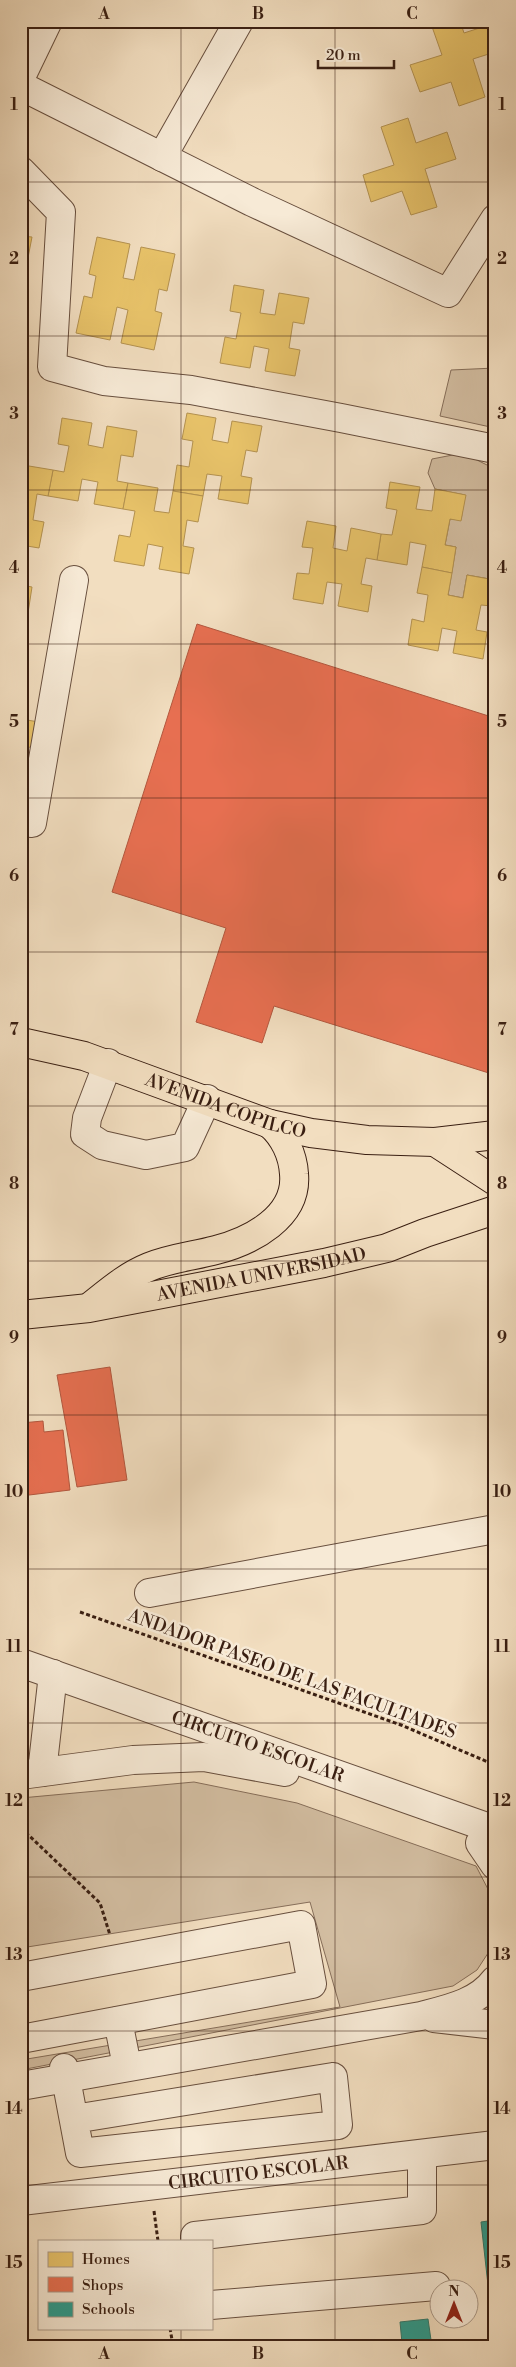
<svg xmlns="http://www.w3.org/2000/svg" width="516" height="2367" viewBox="0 0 516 2367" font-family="'Libre Bodoni',serif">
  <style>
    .green { fill: #d3bea2; stroke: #866e5a }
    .homes { fill: #e9c46a; stroke: #b49250 }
    .shops { fill: #e76f51; stroke: #b3573e }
    .schools { fill: #2a9d8f; stroke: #2f776a }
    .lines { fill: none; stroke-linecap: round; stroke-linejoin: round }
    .minor-casing { stroke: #684f3e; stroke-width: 30 }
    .major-casing { stroke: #3a1f12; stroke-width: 30 }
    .path { stroke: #3a1f12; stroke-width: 3; stroke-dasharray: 4 2.5; stroke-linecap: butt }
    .minor { stroke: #f7ead6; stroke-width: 28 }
    .major { stroke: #f2dec0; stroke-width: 28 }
    .grid { fill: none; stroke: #3a1f12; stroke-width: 1; stroke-opacity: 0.55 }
    .labels { text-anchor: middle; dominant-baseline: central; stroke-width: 5; stroke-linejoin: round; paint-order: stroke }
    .street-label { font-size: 18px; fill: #3a1f12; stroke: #f7ead6 }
    .neatline { fill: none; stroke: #3a1f12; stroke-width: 2 }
    .grid-label { font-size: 16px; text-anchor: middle; font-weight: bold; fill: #3a1f12 }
  </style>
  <rect width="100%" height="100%" fill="#f2dec0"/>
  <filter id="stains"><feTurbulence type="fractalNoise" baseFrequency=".004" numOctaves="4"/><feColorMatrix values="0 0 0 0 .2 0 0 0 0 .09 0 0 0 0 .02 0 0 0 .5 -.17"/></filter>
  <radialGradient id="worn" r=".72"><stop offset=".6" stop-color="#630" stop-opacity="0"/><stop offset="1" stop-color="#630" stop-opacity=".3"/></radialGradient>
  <g class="green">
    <polygon points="495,368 495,428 440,416 451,370"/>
    <polygon points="463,453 495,469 495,580 467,575 463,598 448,595 456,547 445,545 450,519 461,520 465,495 435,489 428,473 432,459"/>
    <polygon points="194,1782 297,1803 476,1866 491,1895 495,1913 494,1944 477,1970 453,1986 21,2070 21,2060 340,2007 310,1902 21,1948 21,1798"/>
  </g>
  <g class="homes">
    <polygon points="430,21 460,21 464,33 495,23 495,52 473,59 485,97 459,106 451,82 420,92 410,65 442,55"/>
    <polygon points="408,118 416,143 447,132 456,159 425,169 437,207 411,215 402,191 371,202 363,175 394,165 381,127"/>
    <polygon points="21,236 32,237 27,263 21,262"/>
    <polygon points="97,237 130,244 123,278 134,280 141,247 175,254 167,291 159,289 155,311 162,313 154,350 121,343 128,310 117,307 110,340 76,333 84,296 92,298 96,276 89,274"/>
    <polygon points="234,285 264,290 260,313 275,315 279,293 309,298 304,324 293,322 289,348 300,350 295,376 265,371 269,349 254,346 250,368 220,363 225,337 236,339 241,313 230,311"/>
    <polygon points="187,413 216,418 212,440 228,443 232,421 262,426 257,452 246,450 241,476 252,478 248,504 218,499 222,476 207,474 203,496 173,491 177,465 189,467 193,441 182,439"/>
    <polygon points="62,418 92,423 88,445 103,448 107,426 137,431 133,457 121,455 117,481 128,483 123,509 94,504 98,482 82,479 78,501 48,496 53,470 64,472 69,446 58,444"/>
    <polygon points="23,465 53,470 48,496 37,494 33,520 44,522 39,548 21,545 21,476"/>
    <polygon points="390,482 420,487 416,509 432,511 435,489 466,495 461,521 450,519 445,545 456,547 452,573 422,567 426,545 410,542 407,565 377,560 381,534 392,535 397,510 386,508"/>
    <polygon points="128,483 158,488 154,511 169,513 173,491 203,496 198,522 187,520 183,546 194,548 189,574 159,569 163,547 148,544 144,566 114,561 119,535 130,537 135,511 123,509"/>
    <polygon points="307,521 336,526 333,548 347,551 351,528 381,534 377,560 366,558 361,584 372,586 368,612 338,606 342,584 327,582 323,604 293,599 297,573 309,574 313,548 302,547"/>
    <polygon points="422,567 452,573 448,595 463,598 467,575 495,580 492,606 481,605 476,630 487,632 483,659 453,653 457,631 442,628 438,651 408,645 412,619 424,622 428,595 417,593"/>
    <polygon points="21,585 32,587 28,613 21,612"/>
    <polygon points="495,591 495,607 492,606"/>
    <polygon points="21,719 39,722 34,748 23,746 21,759"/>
    <polygon points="21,773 30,775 26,801 21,800"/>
  </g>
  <g class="shops">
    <polygon points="197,624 495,718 495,1066 492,1074 274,1006 262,1043 196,1022 226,928 112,892"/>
    <polygon points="110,1367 127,1480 77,1487 57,1375"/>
    <polygon points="43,1421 44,1432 63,1430 70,1490 21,1496 21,1423"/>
  </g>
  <g class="schools">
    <polygon points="495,2220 495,2346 437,2346 494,2339 481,2222"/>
    <polygon points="428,2319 431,2340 402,2343 400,2322"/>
  </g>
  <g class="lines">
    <defs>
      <g id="minor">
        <polyline points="21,77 48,21"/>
        <polyline points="21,86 252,202 448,293 495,219"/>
        <polyline points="162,157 239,21"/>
        <polyline points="21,171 61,212 52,367 104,381 191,390 341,418 495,449"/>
        <polyline points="21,822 32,823 74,580"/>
        <polyline points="108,1063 87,1118 85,1134 102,1145 146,1155 185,1147 207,1099"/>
        <polyline points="149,1593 495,1529"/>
        <path id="s1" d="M21 1663 495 1830"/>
        <polyline points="42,1772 53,1674"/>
        <polyline points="21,1775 133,1760 204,1757 285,1772"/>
        <polyline points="480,1843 495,1865"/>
        <polyline points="21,1977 301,1925 312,1984 21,2039"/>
        <polyline points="434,2018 495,2025"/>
        <polyline points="118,2021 125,2056"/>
        <polyline points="64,2068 80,2153 338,2125 333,2077 74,2119"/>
        <path d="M21 2086 421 2016C448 2009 478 2003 495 1980"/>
        <path id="s2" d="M21 2201 495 2145"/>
        <polyline points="195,2241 195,2236 422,2210 422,2154"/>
        <polyline points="211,2305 436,2286"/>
      </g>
      <g id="major">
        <path id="s3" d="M21 1042 84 1056 270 1124 311 1133 367 1140 435 1142 495 1135"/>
        <polyline points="435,1142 495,1181"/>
        <path d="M92 1305C111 1290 127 1276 149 1267 171 1258 194 1256 216 1250 251 1241 298 1217 294 1174 293 1155 284 1136 270 1124"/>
        <path id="s4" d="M21 1315 89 1308 324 1263 387 1248 425 1233 495 1210"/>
      </g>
    </defs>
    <use href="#minor" class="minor-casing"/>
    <use href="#major" class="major-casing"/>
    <g class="path">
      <polyline points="80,1612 401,1725 495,1765"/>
      <polyline points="21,1828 100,1903 110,1935"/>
      <polyline points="154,2211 158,2241"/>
      <polyline points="170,2328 173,2346"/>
    </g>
    <use href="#minor" class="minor"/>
    <use href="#major" class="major"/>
  </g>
  <path class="grid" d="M181 21V2241M335 21V2346M21 182H495M21 336H495M21 490H495M21 644H495M21 798H495M21 952H495M21 1106H495M21 1261H495M21 1415H495M21 1569H495M21 1723H495M21 1877H495M21 2031H495M21 2185H495M181 2328V2346"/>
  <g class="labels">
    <g class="street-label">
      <text stroke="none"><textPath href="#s3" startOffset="215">AVENIDA COPILCO</textPath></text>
      <text stroke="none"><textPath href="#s4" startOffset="244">AVENIDA UNIVERSIDAD</textPath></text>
      <text transform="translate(292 1674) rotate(20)">ANDADOR PASEO DE LAS FACULTADES</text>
      <text stroke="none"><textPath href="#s1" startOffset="251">CIRCUITO ESCOLAR</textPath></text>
      <text stroke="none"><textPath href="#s2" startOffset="239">CIRCUITO ESCOLAR</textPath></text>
    </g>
  </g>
  <rect width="516" height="2367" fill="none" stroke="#f2dec0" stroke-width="55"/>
  <rect x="38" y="2240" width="175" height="90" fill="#f7ead6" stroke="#ab9988"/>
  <rect x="48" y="2252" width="25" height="15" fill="#e9c46a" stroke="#ab9988"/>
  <text x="82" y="2264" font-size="15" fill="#3a1f12">Homes</text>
  <rect x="48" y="2277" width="25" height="15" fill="#e76f51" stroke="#ab9988"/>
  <text x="82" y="2290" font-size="15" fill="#3a1f12">Shops</text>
  <rect x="48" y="2302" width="25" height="15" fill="#2a9d8f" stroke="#ab9988"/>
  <text x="82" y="2314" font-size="15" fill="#3a1f12">Schools</text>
  <g transform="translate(454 2304)"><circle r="24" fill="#f7ead6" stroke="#ab9988"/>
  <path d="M0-4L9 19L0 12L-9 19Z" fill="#8f2418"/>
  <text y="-8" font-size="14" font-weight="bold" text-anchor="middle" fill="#3a1f12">N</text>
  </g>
  <path d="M318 60v8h76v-8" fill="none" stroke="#3a1f12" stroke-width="2.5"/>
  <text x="326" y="60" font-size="15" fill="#3a1f12" stroke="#f7ead6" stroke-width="4" paint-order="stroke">20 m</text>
  <rect x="28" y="28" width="460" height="2312" class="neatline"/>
  <g class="grid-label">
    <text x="104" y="19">A</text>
    <text x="258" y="19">B</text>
    <text x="412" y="19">C</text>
    <text x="14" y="110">1</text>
    <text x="502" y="110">1</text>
    <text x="14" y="264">2</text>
    <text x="502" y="264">2</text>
    <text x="14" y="419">3</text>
    <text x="502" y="419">3</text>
    <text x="14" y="573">4</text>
    <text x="502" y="573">4</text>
    <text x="14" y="727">5</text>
    <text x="502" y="727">5</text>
    <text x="14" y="881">6</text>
    <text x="502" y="881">6</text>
    <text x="14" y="1035">7</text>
    <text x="502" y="1035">7</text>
    <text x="14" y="1189">8</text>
    <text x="502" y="1189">8</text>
    <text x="14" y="1343">9</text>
    <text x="502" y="1343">9</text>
    <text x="14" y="1497">10</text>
    <text x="502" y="1497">10</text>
    <text x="14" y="1652">11</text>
    <text x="502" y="1652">11</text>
    <text x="14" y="1806">12</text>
    <text x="502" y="1806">12</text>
    <text x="14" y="1960">13</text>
    <text x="502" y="1960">13</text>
    <text x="14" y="2114">14</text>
    <text x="502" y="2114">14</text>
    <text x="14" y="2268">15</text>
    <text x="502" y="2268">15</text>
    <text x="104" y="2359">A</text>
    <text x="258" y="2359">B</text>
    <text x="412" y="2359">C</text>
  </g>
  <rect width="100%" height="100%" filter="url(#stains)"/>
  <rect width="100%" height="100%" fill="url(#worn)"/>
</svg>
